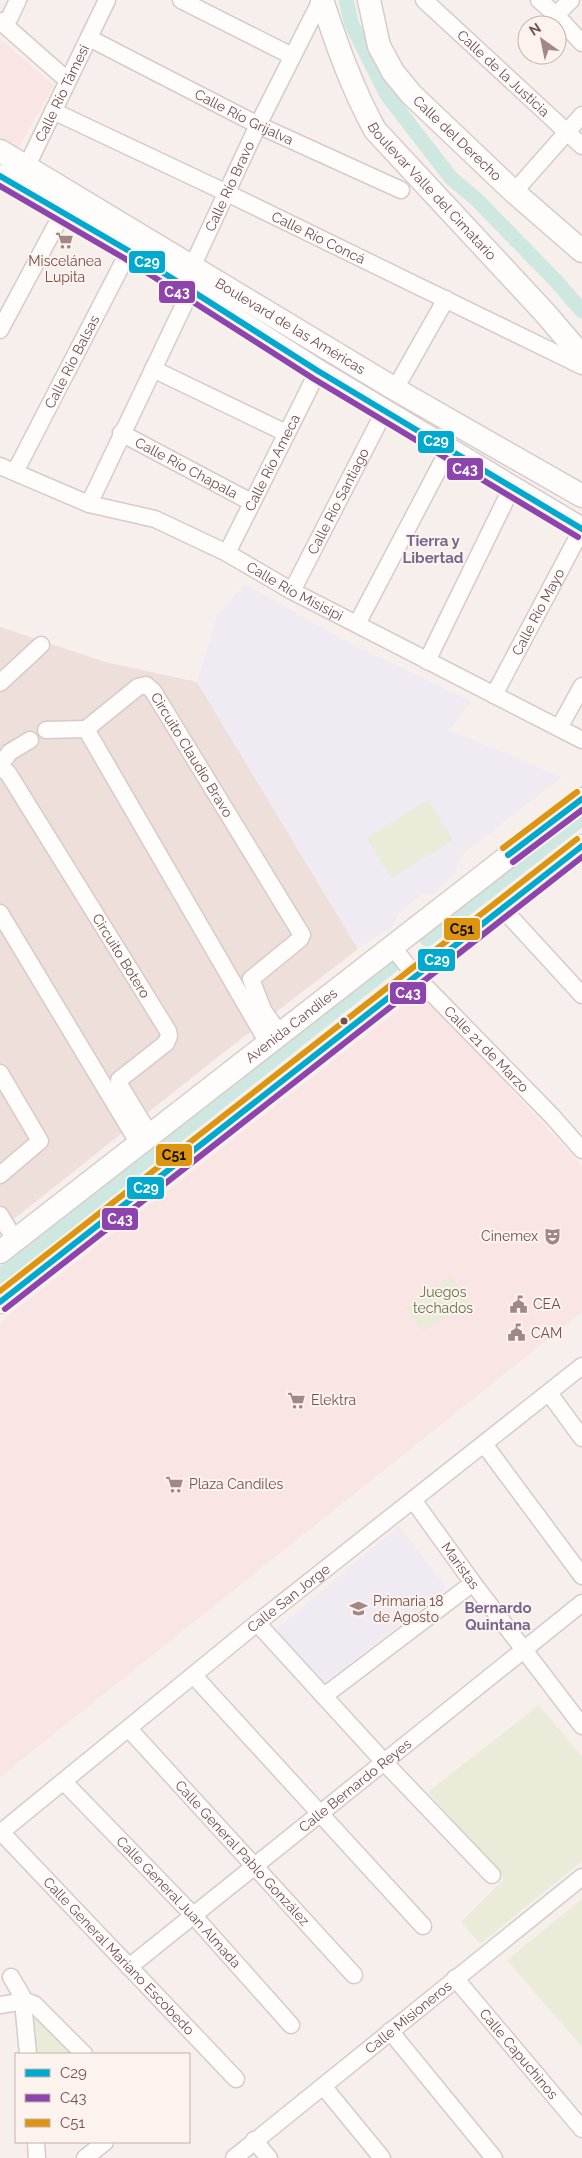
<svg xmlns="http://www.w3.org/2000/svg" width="582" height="2158" viewBox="0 0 582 2158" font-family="Raleway,sans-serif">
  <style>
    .residential { fill: #efdfda }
    .commercial { fill: #f9e5e4 }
    .education { fill: #f0eaf2 }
    .green { fill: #eaebd8 }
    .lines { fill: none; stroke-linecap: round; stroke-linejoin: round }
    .canal { stroke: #cfe7e1; stroke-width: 15 }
    .minor-casing { stroke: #d6cbc9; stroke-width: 19 }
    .secondary-casing { stroke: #d7ccca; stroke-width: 25 }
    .minor { stroke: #fefdfc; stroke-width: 16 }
    .secondary { stroke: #fefdfc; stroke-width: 22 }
    .bus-1-casing { stroke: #fdf3ee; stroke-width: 10 }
    .bus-2-casing { stroke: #fdf3ee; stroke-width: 10 }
    .bus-3-casing { stroke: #fdf3ee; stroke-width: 10 }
    .bus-1 { stroke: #00a9ce; stroke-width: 6 }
    .bus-2 { stroke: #8e44ad; stroke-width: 6 }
    .bus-3 { stroke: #dd9510; stroke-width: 6 }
    .bus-dot { fill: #734f4e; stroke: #fdf3ee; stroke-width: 2 }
    .labels { text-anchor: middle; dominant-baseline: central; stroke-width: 4; stroke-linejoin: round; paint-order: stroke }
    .street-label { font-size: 14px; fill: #734f4e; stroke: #fdf3ee }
    .poi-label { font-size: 14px; fill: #734f4e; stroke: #fdf3ee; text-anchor: start }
    .park-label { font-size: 14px; fill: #607244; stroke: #fdf3ee }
    .neighbourhood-label { font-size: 15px; font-weight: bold; fill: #74668e; stroke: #fdf3ee }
    .line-badge { stroke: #fdf3ee; stroke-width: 2 }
    .badge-label { font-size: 14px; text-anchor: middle; font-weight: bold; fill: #fff }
    .pale-badge-label { font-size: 14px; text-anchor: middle; font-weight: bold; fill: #111 }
  </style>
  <rect width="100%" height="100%" fill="#f7efec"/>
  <polygon class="residential" points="0,627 105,662 197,682 358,949 228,1049 0,1230"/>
  <g class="commercial">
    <polygon points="0,39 54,85 17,150 0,140"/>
    <polygon points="421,992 582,1166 582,1312 0,1777 0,1322"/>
  </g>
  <g class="education">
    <polygon points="245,584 351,644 471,701 449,730 562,777 461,855 455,873 433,894 423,894 398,913 394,926 368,941 358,949 197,682 217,616"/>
    <polygon points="399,1526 447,1588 325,1682 274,1631"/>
  </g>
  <g class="green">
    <polygon points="428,800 453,840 391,878 367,838"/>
    <polygon points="451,1276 468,1302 423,1332 406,1307"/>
    <polygon points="539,1705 582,1757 582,1861 480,1944 461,1922 504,1879 428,1792"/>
    <polygon points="582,1899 582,2047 507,1960"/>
    <polygon points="41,2015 78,2054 35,2054 32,2021"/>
  </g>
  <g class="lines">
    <g class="canal">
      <polyline points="346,0 352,25 387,95 451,178 476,199 556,281 582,311"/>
      <polyline points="427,939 582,818"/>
      <polyline points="0,1276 391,966"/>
    </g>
    <defs>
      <g id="minor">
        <polyline points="181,0 292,56"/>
        <path id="s1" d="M424 0 582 146"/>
        <polyline points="539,0 556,15 582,43"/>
        <polyline points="556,15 571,0"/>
        <polyline points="0,21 67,80"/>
        <polyline points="6,25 18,0"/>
        <path id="s2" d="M89 38 258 125 401 190"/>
        <path id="s3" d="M53 111 227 193 582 366"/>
        <path id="s4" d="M22 176 107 0"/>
        <polyline points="514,192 582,115"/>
        <path id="s5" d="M192 267 258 125 321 0"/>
        <polyline points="0,330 63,212"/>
        <polyline points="153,369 286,433"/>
        <polyline points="395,389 446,299"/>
        <path id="s6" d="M121 433 251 502"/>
        <path id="s7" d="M0 466 89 504 155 519 227 553 292 591 582 740"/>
        <path id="s8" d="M15 472 129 251"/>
        <polyline points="89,504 191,290"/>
        <path id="s9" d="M227 553 318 371"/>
        <path id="s10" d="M292 591 385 410"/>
        <polyline points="357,624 449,449"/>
        <polyline points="427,661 512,487"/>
        <polyline points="0,683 41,645"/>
        <path id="s11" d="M494 695 582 529"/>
        <polyline points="559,728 582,686"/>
        <polyline points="46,730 86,729"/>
        <polyline points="0,765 10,752 30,740"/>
        <path id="s12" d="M0 767 8 773 168 1031 169 1036 166 1043 119 1080 120 1086 150 1135"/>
        <polyline points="503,909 582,995"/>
        <polyline points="0,913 139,1144"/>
        <path id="s13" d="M392 946 416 977 552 1116 582 1150"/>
        <path id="s14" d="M268 1043 86 729 138 687 146 685 153 691 302 935 300 939 251 979 263 1010 280 1034"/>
        <polyline points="0,1073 40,1141 0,1175"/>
        <polyline points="0,1215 15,1240"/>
        <polyline points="549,1393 582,1438"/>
        <polyline points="484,1444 582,1576"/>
        <path id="s15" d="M413 1500 473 1583 582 1726"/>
        <polyline points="257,1623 385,1763 492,1875"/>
        <polyline points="194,1676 423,1926"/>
        <polyline points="324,1696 473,1583"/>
        <path id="s16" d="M129 1729 354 1975"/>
        <path id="s17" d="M64 1782 193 1915 291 2025"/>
        <path id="s18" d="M1 1832 236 2079"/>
        <path id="s19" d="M0 1833 257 1623 582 1366"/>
        <path id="s20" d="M129 1967 582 1603"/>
        <polyline points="11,1977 25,2001 24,2012 28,2054"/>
        <path id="s21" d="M455 1978 582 2129"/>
        <polyline points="0,2005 25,2001 34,2004 84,2054"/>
        <polyline points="390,2031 494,2158"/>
        <polyline points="323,2086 382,2158"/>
        <polyline points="254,2140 269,2158"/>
        <polyline points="36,2142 37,2158"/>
        <polyline points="85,2158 105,2142"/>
        <path id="s22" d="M234 2158 582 1877"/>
      </g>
      <g id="secondary">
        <path id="s23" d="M322 0C337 45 352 88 375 130L545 313 582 356"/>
        <path id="s24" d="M369 0 379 46 393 72 411 94 514 192 582 251"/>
        <path id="s25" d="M0 151 395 389 582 496"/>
        <polyline points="0,176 129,251 318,371 582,529"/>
        <path id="s26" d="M0 1252 582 799"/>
        <polyline points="0,1302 582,846"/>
      </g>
    </defs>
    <use href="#minor" class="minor-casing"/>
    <use href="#secondary" class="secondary-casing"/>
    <use href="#minor" class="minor"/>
    <use href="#secondary" class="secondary"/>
    <defs>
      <g id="bus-1">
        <polyline points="0,176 129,251 318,371 582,529"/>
        <polyline points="508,855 582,799"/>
        <polyline points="0,1302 582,846"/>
      </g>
      <g id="bus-2">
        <polyline points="0,186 124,258 314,379 578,537"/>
        <polyline points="513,862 582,810"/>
        <polyline points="5,1309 582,857"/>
      </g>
      <g id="bus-3">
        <polyline points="503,848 577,792"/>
        <polyline points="0,1291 577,839"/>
      </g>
    </defs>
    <use href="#bus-1" class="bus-1-casing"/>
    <use href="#bus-2" class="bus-2-casing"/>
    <use href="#bus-3" class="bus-3-casing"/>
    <use href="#bus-1" class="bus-1"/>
    <use href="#bus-2" class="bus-2"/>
    <use href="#bus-3" class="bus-3"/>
  </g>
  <defs>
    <symbol id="supermarket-bare" viewBox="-9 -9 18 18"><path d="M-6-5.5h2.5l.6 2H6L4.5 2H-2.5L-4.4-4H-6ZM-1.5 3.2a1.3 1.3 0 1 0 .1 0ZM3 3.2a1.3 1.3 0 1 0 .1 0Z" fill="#a18785" stroke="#fdf3ee" stroke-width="2.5" paint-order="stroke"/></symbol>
    <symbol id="theatre-bare" viewBox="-9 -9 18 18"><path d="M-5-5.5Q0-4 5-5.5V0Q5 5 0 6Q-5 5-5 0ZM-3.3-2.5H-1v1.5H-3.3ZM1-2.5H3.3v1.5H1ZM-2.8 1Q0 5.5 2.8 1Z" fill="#a18785" stroke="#fdf3ee" stroke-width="2.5" paint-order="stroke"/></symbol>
    <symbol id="civic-bare" viewBox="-9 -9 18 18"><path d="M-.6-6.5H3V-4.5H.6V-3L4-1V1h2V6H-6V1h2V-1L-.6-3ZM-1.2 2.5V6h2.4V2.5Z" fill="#a18785" stroke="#fdf3ee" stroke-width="2.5" paint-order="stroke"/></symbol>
    <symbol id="school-bare" viewBox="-9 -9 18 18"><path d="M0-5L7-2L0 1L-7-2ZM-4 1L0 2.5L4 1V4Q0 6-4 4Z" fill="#a18785" stroke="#fdf3ee" stroke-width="2.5" paint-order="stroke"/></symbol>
  </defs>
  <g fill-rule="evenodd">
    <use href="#supermarket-bare" x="52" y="228" width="25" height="25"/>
    <use href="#theatre-bare" x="540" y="1224" width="25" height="25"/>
    <use href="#civic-bare" x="506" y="1292" width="25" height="25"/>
    <use href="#civic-bare" x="504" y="1320" width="25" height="25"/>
    <use href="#supermarket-bare" x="284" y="1388" width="25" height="25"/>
    <use href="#supermarket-bare" x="162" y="1472" width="25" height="25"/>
    <use href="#school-bare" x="346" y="1596" width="25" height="25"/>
  </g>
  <circle class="bus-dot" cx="344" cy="1021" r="4.5"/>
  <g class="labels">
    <g class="street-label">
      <text stroke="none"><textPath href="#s1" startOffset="108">Calle de la Justicia</textPath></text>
      <text stroke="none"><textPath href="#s4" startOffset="92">Calle Río Támesi</textPath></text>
      <text stroke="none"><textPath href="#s2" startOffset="174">Calle Río Grijalva</textPath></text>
      <text stroke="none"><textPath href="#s24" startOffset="169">Calle del Derecho</textPath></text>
      <text stroke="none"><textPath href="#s5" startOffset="89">Calle Río Bravo</textPath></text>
      <text stroke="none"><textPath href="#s23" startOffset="224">Boulevar Valle del Cimatario</textPath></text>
      <text stroke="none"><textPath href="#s3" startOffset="294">Calle Río Concá</textPath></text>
      <text stroke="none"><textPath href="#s25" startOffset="339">Boulevard de las Américas</textPath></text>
      <text stroke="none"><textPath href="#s8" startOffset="124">Calle Río Balsas</textPath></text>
      <text stroke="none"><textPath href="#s9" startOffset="101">Calle Río Ameca</textPath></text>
      <text stroke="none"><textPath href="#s6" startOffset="74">Calle Río Chapala</textPath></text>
      <text stroke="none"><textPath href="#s10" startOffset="101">Calle Río Santiago</textPath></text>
      <text stroke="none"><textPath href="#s7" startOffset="322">Calle Río Misisipi</textPath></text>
      <text stroke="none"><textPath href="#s11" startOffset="94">Calle Río Mayo</textPath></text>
      <text stroke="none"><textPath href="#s14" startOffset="522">Circuito Claudio Bravo</textPath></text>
      <text stroke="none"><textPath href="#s12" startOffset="225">Circuito Botero</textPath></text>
      <text stroke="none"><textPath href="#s26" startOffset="369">Avenida Candiles</textPath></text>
      <text stroke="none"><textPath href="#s13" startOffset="140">Calle 21 de Marzo</textPath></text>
      <text stroke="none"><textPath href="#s15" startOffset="81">Maristas</textPath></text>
      <text stroke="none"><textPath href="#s19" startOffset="372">Calle San Jorge</textPath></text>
      <text stroke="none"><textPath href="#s20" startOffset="290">Calle Bernardo Reyes</textPath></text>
      <text stroke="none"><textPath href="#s16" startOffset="168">Calle General Pablo González</textPath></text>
      <text stroke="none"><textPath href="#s17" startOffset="166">Calle General Juan Almada</textPath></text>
      <text stroke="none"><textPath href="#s18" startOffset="171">Calle General Mariano Escobedo</textPath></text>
      <text stroke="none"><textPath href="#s22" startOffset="224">Calle Misioneros</textPath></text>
      <text stroke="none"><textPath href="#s21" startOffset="99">Calle Capuchinos</textPath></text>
    </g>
    <g class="poi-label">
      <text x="65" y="261" text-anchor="middle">Miscelánea<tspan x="65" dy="16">Lupita</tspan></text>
      <text x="538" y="1236" text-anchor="end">Cinemex</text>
      <text x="533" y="1304">CEA</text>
      <text x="531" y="1333">CAM</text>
      <text x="311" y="1400">Elektra</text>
      <text x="189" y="1484">Plaza Candiles</text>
      <text x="373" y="1601">Primaria 18<tspan x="373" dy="16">de Agosto</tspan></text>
    </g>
    <g class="park-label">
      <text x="443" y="1292">Juegos<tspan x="443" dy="16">techados</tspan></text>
    </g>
    <g class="neighbourhood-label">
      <text x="433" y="541">Tierra y<tspan x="433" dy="17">Libertad</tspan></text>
      <text x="498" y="1608">Bernardo<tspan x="498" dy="17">Quintana</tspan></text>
    </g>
  </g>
  <g class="line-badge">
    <rect x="128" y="250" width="38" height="24" rx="5" fill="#00a9ce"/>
    <rect x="158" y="280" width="38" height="24" rx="5" fill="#8e44ad"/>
    <rect x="417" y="430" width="38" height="24" rx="5" fill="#00a9ce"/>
    <rect x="446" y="457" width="38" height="24" rx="5" fill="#8e44ad"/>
    <rect x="443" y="917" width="38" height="24" rx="5" fill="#dd9510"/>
    <rect x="417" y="948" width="39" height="24" rx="5" fill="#00a9ce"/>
    <rect x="389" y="981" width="38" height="24" rx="5" fill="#8e44ad"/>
    <rect x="155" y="1143" width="38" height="24" rx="5" fill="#dd9510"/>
    <rect x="126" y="1176" width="39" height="24" rx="5" fill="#00a9ce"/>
    <rect x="101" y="1207" width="38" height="24" rx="5" fill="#8e44ad"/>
  </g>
  <g class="badge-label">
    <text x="147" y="267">C29</text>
    <text x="177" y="297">C43</text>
    <text x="436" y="446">C29</text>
    <text x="465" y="474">C43</text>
    <text x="437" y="965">C29</text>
    <text x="408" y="998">C43</text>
    <text x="146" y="1193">C29</text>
    <text x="120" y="1224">C43</text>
  </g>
  <g class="pale-badge-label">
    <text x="462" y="934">C51</text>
    <text x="174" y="1160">C51</text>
  </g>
  <rect x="15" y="2053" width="175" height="90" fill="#fdf3ee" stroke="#c6b1ae"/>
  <rect x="25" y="2069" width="25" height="8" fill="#00a9ce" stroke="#c6b1ae"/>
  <text x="60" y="2078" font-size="15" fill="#734f4e">C29</text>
  <rect x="25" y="2094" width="25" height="8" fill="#8e44ad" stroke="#c6b1ae"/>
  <text x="60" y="2103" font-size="15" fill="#734f4e">C43</text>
  <rect x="25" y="2119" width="25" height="8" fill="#dd9510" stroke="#c6b1ae"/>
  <text x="60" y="2128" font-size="15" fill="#734f4e">C51</text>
  <g transform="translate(542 40) rotate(327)"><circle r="24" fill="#fdf3ee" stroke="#c6b1ae"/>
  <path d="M0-4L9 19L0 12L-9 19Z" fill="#a18785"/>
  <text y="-8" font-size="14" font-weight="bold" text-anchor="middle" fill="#734f4e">N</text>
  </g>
</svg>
